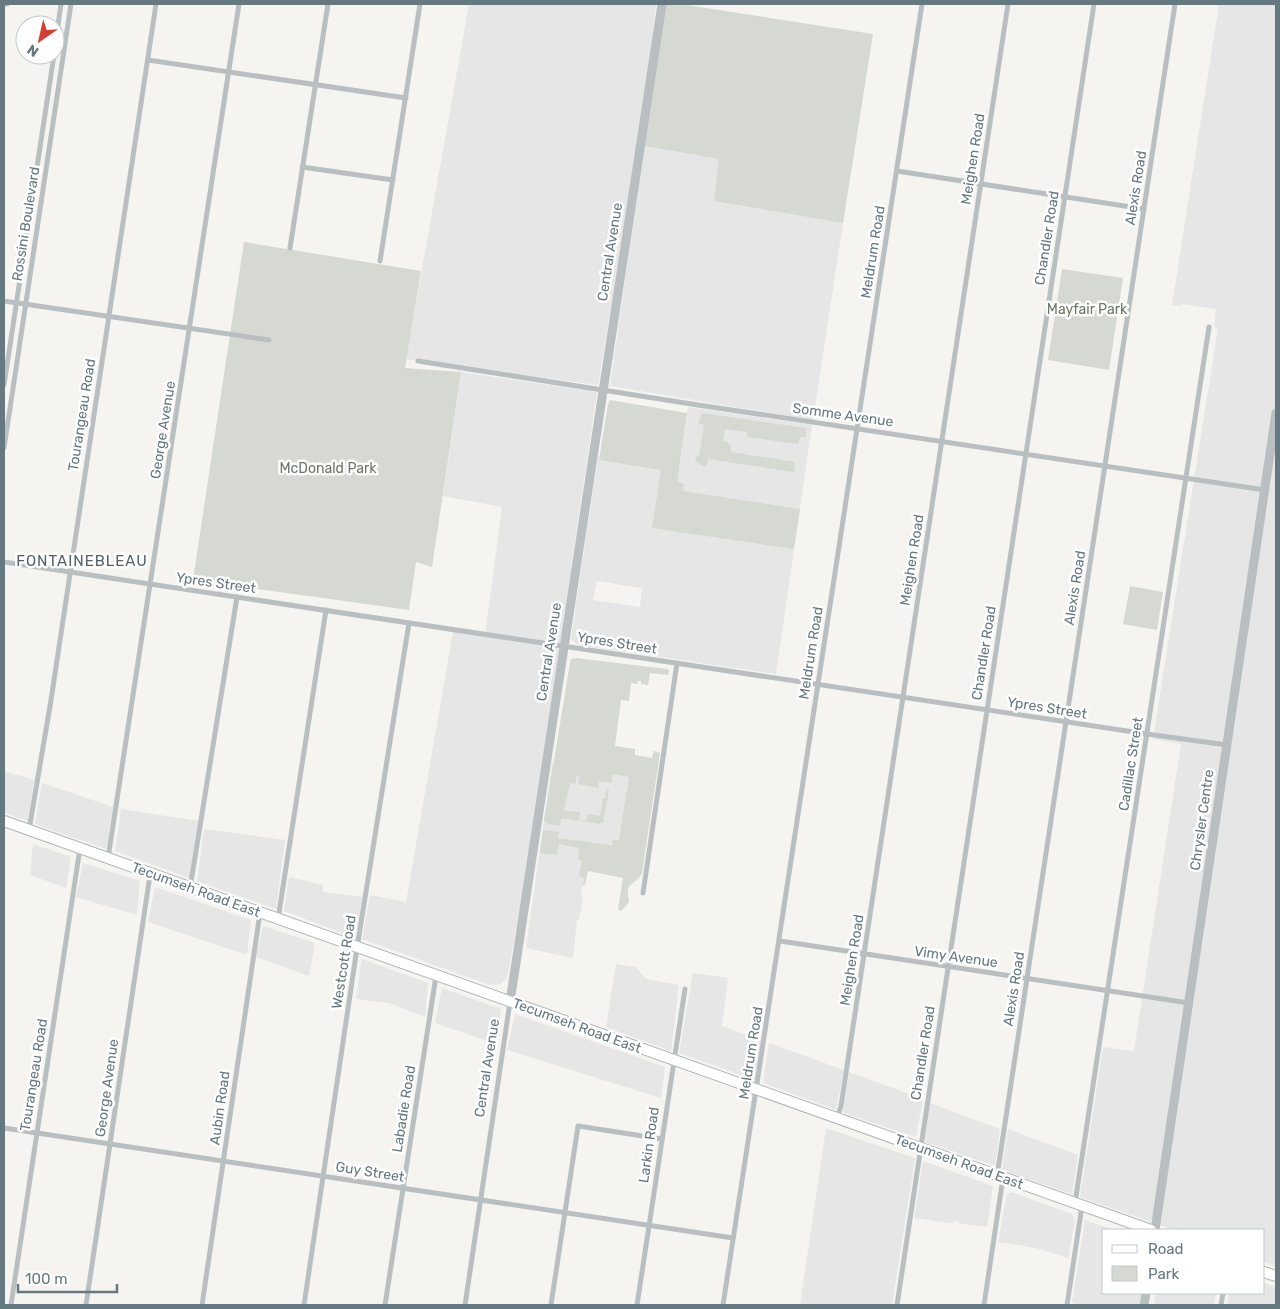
<svg xmlns="http://www.w3.org/2000/svg" width="1280" height="1309" font-family="Rubik,sans-serif">
<style>
.built{fill:#e5e6e5;fill-rule:evenodd}
.green{fill:#d5d9d1}
.lines{fill:none;stroke-linecap:round;stroke-linejoin:round}
.secondary-casing{stroke:#aeb5b8;stroke-width:12}
.minor{stroke:#b9bfc1;stroke-width:5}
.tertiary{stroke:#b9bfc1;stroke-width:9}
.secondary{stroke:#fff;stroke-width:10}
.labels{text-anchor:middle;dominant-baseline:central;stroke-width:5;stroke-linejoin:round;paint-order:stroke}
.street-label{font-size:14px;fill:#667880;stroke:#fff}
.park-label{font-size:14px;fill:#6b7865;stroke:#fff}
.neighbourhood-label{font-size:15px;letter-spacing:1px;fill:#546066;stroke:#fff}
</style>
<rect width="100%" height="100%" fill="#f5f4f1"/>
<g class="built">
<polygon points="469,4 656,4 652,45 621,245 598,385 406,359"/>
<polygon points="1219,4 1276,4 1276,1267 1264,1262 1264,1230 1174,1230 1080,1197 1103,1047 1134,1051 1181,744 1153,739 1218,328 1214,327 1216,309 1182,304 1181,306 1172,305"/>
<polygon points="644,146 720,159 714,201 843,223 813,420 610,386"/>
<polygon points="461,372 597,392 525,882 507,978 501,984 490,985 362,939 370,895 406,902 453,632 485,636 502,507 443,496"/>
<path d="M688,407L812,425L776,674L578,645L571,639L598,456L679,468ZM597,581L642,588L640,607L593,600Z"/>
<polygon points="552,763 633,776 623,846 590,842 581,896 583,896 579,920 577,920 573,958 526,948"/>
<polygon points="4,771 34,780 28,821 4,813"/>
<polygon points="42,783 113,807 106,849 35,824"/>
<polygon points="121,809 198,821 189,878 115,851"/>
<polygon points="204,829 285,840 276,909 197,881"/>
<polygon points="33,844 71,857 66,888 30,875"/>
<polygon points="83,863 140,881 137,915 76,897"/>
<polygon points="289,877 323,885 323,892 363,897 355,938 284,911"/>
<polygon points="155,887 251,920 247,955 148,922"/>
<polygon points="263,926 315,943 309,976 256,957"/>
<polygon points="362,959 428,983 425,1017 389,1003 356,999"/>
<polygon points="616,964 636,967 646,979 679,985 671,1051 606,1027"/>
<polygon points="693,973 728,978 722,1026 761,1040 755,1080 679,1053"/>
<polygon points="442,988 501,1009 496,1044 435,1023"/>
<polygon points="515,1014 665,1067 661,1098 507,1050"/>
<polygon points="769,1043 844,1070 836,1110 763,1083"/>
<polygon points="849,1072 923,1099 916,1137 843,1113"/>
<polygon points="930,1103 1000,1129 995,1166 925,1142"/>
<polygon points="826,1128 915,1158 892,1305 800,1305"/>
<polygon points="1008,1129 1078,1155 1072,1194 1002,1170"/>
<polygon points="923,1161 993,1186 987,1227 958,1223 958,1220 951,1223 914,1218"/>
<polygon points="1011,1192 1072,1214 1075,1221 1068,1258 1036,1248 998,1242 1007,1194"/>
<polygon points="1085,1220 1114,1230 1104,1230 1104,1293 1142,1293 1139,1305 1084,1305 1072,1303"/>
<polygon points="1264,1283 1276,1287 1276,1305 1227,1305 1229,1293 1264,1293"/>
<polygon points="1156,1293 1216,1293 1214,1305 1154,1305"/>
</g>
<g class="green">
<polygon points="666,4 680,4 873,34 843,223 714,201 719,159 644,146"/>
<polygon points="244,242 421,271 405,368 461,372 432,567 416,562 409,610 193,580"/>
<polygon points="1062,269 1123,278 1109,370 1048,360"/>
<polygon points="610,400 687,413 677,482 684,484 683,491 800,509 794,549 652,528 661,470 599,460 608,405"/>
<polygon points="702,413 806,428 806,437 800,437 798,444 747,437 747,432 725,429 723,441 728,442 728,444 731,445 731,452 795,462 794,472 708,459 707,465 705,467 696,462 695,455 699,456 704,425 698,423"/>
<polygon points="1130,586 1163,592 1157,630 1123,624"/>
<path d="M576,658L667,669L669,670L668,675L650,673L648,685L641,684V681H638L637,684L631,683L629,701L621,700L615,746L635,749V755L652,758L654,751L660,753L642,873C634,888 625,879 629,902L621,911L618,909L623,878L588,871L585,885H583L584,878L579,876L582,860L578,859L579,848L559,844L557,855L540,853L543,831L547,830L559,832L558,838L612,845L613,840H619L629,777L613,774L611,783L599,781L598,788L578,784L580,777L576,776V784L570,783L564,811L580,812L579,820L586,821L588,814L600,816L603,798L605,799L606,795L604,793H606L607,789H609L603,823H600V824L561,818L560,826L548,824L544,821L570,663L571,659Z"/>
</g>
<g class="lines">
<defs>
<g id="secondary">
<polyline points="4,821 1151,1230"/>
<polyline points="1264,1272 1276,1276"/>
</g>
</defs>
<use href="#secondary" class="secondary-casing"/>
<g class="minor">
<polyline points="4,5 7,4"/>
<polyline points="55,46 61,4"/>
<polyline points="148,60 406,98"/>
<polyline points="302,167 393,180"/>
<polyline points="897,171 1144,209"/>
<polyline points="290,248 328,4"/>
<polyline points="380,261 420,4"/>
<polyline points="4,301 269,340"/>
<polyline points="418,361 698,405 1265,490"/>
<polyline points="4,385 54,55"/>
<polyline points="4,448 71,4"/>
<polyline points="4,562 1147,734 1227,745"/>
<polyline points="29,830 51,700 156,4"/>
<polyline points="108,858 239,4"/>
<polyline points="190,888 237,597"/>
<polyline points="643,893 677,663"/>
<polyline points="278,919 326,610"/>
<polyline points="780,941 1189,1003"/>
<polyline points="837,1118 841,1106 1008,4"/>
<polyline points="4,1128 733,1238"/>
<polyline points="997,1176 1175,4"/>
<polyline points="1075,1203 1209,327"/>
<polyline points="11,1305 80,848"/>
<polyline points="86,1305 150,875"/>
<polyline points="202,1305 260,913"/>
<polyline points="304,1305 357,948 409,623"/>
<polyline points="385,1305 436,976"/>
<polyline points="465,1305 510,1002"/>
<polyline points="551,1305 578,1126 662,1139"/>
<polyline points="637,1305 685,989"/>
<polyline points="723,1305 922,4"/>
<polyline points="897,1305 1094,4"/>
<polyline points="984,1305 1003,1178"/>
<polyline points="1067,1305 1082,1206"/>
<polyline points="1221,1305 1223,1293"/>
</g>
<g class="tertiary">
<polyline points="510,1002 662,4"/>
<polyline points="1155,1230 1276,413"/>
<polyline points="1144,1305 1146,1293"/>
</g>
<use href="#secondary" class="secondary"/>
</g>
<g class="labels">
<g class="street-label">
<text transform="translate(973 159) rotate(-81)">Meighen Road</text>
<text transform="translate(1136 188) rotate(-81)">Alexis Road</text>
<text transform="translate(26 224) rotate(-81)">Rossini Boulevard</text>
<text transform="translate(1047 238) rotate(-81)">Chandler Road</text>
<text transform="translate(610 252) rotate(-81)">Central Avenue</text>
<text transform="translate(873 252) rotate(-81)">Meldrum Road</text>
<text transform="translate(82 415) rotate(-81)">Tourangeau Road</text>
<text transform="translate(843 415) rotate(8)">Somme Avenue</text>
<text transform="translate(163 430) rotate(-81)">George Avenue</text>
<text transform="translate(912 560) rotate(-81)">Meighen Road</text>
<text transform="translate(216 583) rotate(8)">Ypres Street</text>
<text transform="translate(1075 588) rotate(-81)">Alexis Road</text>
<text transform="translate(617 643) rotate(9)">Ypres Street</text>
<text transform="translate(549 652) rotate(-81)">Central Avenue</text>
<text transform="translate(811 653) rotate(-81)">Meldrum Road</text>
<text transform="translate(984 653) rotate(-81)">Chandler Road</text>
<text transform="translate(1047 708) rotate(9)">Ypres Street</text>
<text transform="translate(1131 764) rotate(-81)">Cadillac Street</text>
<text transform="translate(1202 820) rotate(-82)">Chrysler Centre</text>
<text transform="translate(196 890) rotate(20)">Tecumseh Road East</text>
<text transform="translate(956 957) rotate(8)">Vimy Avenue</text>
<text transform="translate(852 960) rotate(-81)">Meighen Road</text>
<text transform="translate(344 962) rotate(-81)">Westcott Road</text>
<text transform="translate(1014 989) rotate(-81)">Alexis Road</text>
<text transform="translate(577 1026) rotate(20)">Tecumseh Road East</text>
<text transform="translate(751 1053) rotate(-81)">Meldrum Road</text>
<text transform="translate(923 1053) rotate(-81)">Chandler Road</text>
<text transform="translate(487 1068) rotate(-81)">Central Avenue</text>
<text transform="translate(34 1075) rotate(-81)">Tourangeau Road</text>
<text transform="translate(107 1088) rotate(-82)">George Avenue</text>
<text transform="translate(220 1108) rotate(-82)">Aubin Road</text>
<text transform="translate(404 1109) rotate(-81)">Labadie Road</text>
<text transform="translate(649 1145) rotate(-82)">Larkin Road</text>
<text transform="translate(959 1162) rotate(20)">Tecumseh Road East</text>
<text transform="translate(370 1172) rotate(9)">Guy Street</text>
</g>
<g class="park-label">
<text x="1087" y="309">Mayfair Park</text>
<text x="328" y="468">McDonald Park</text>
</g>
<g class="neighbourhood-label">
<text x="82" y="561">FONTAINEBLEAU</text>
</g>
</g>
<rect width="1280" height="1309" fill="none" stroke="#667880" stroke-width="10"/>
<rect x="1102" y="1229" width="162" height="65" fill="#ffffff" stroke="#c2c9cc"/>
<rect x="1112" y="1245" width="25" height="8" fill="#ffffff" stroke="#c2c9cc"/>
<text x="1148" y="1254" font-size="15" fill="#667880">Road</text>
<rect x="1112" y="1266" width="25" height="15" fill="#d5d9d1" stroke="#c2c9cc"/>
<text x="1148" y="1279" font-size="15" fill="#667880">Park</text>
<g transform="translate(40 40) rotate(214)"><circle r="24" fill="#ffffff" stroke="#c2c9cc"/>
<path d="M0-4L9 19L0 12L-9 19Z" fill="#d33f34"/>
<text y="-8" font-size="14" font-weight="bold" text-anchor="middle" fill="#667880">N</text>
</g>
<path d="M18 1284v8h99v-8" fill="none" stroke="#667880" stroke-width="2.5"/>
<text x="25" y="1284" font-size="15" fill="#667880" stroke="#ffffff" stroke-width="4" paint-order="stroke">100 m</text>
</svg>
